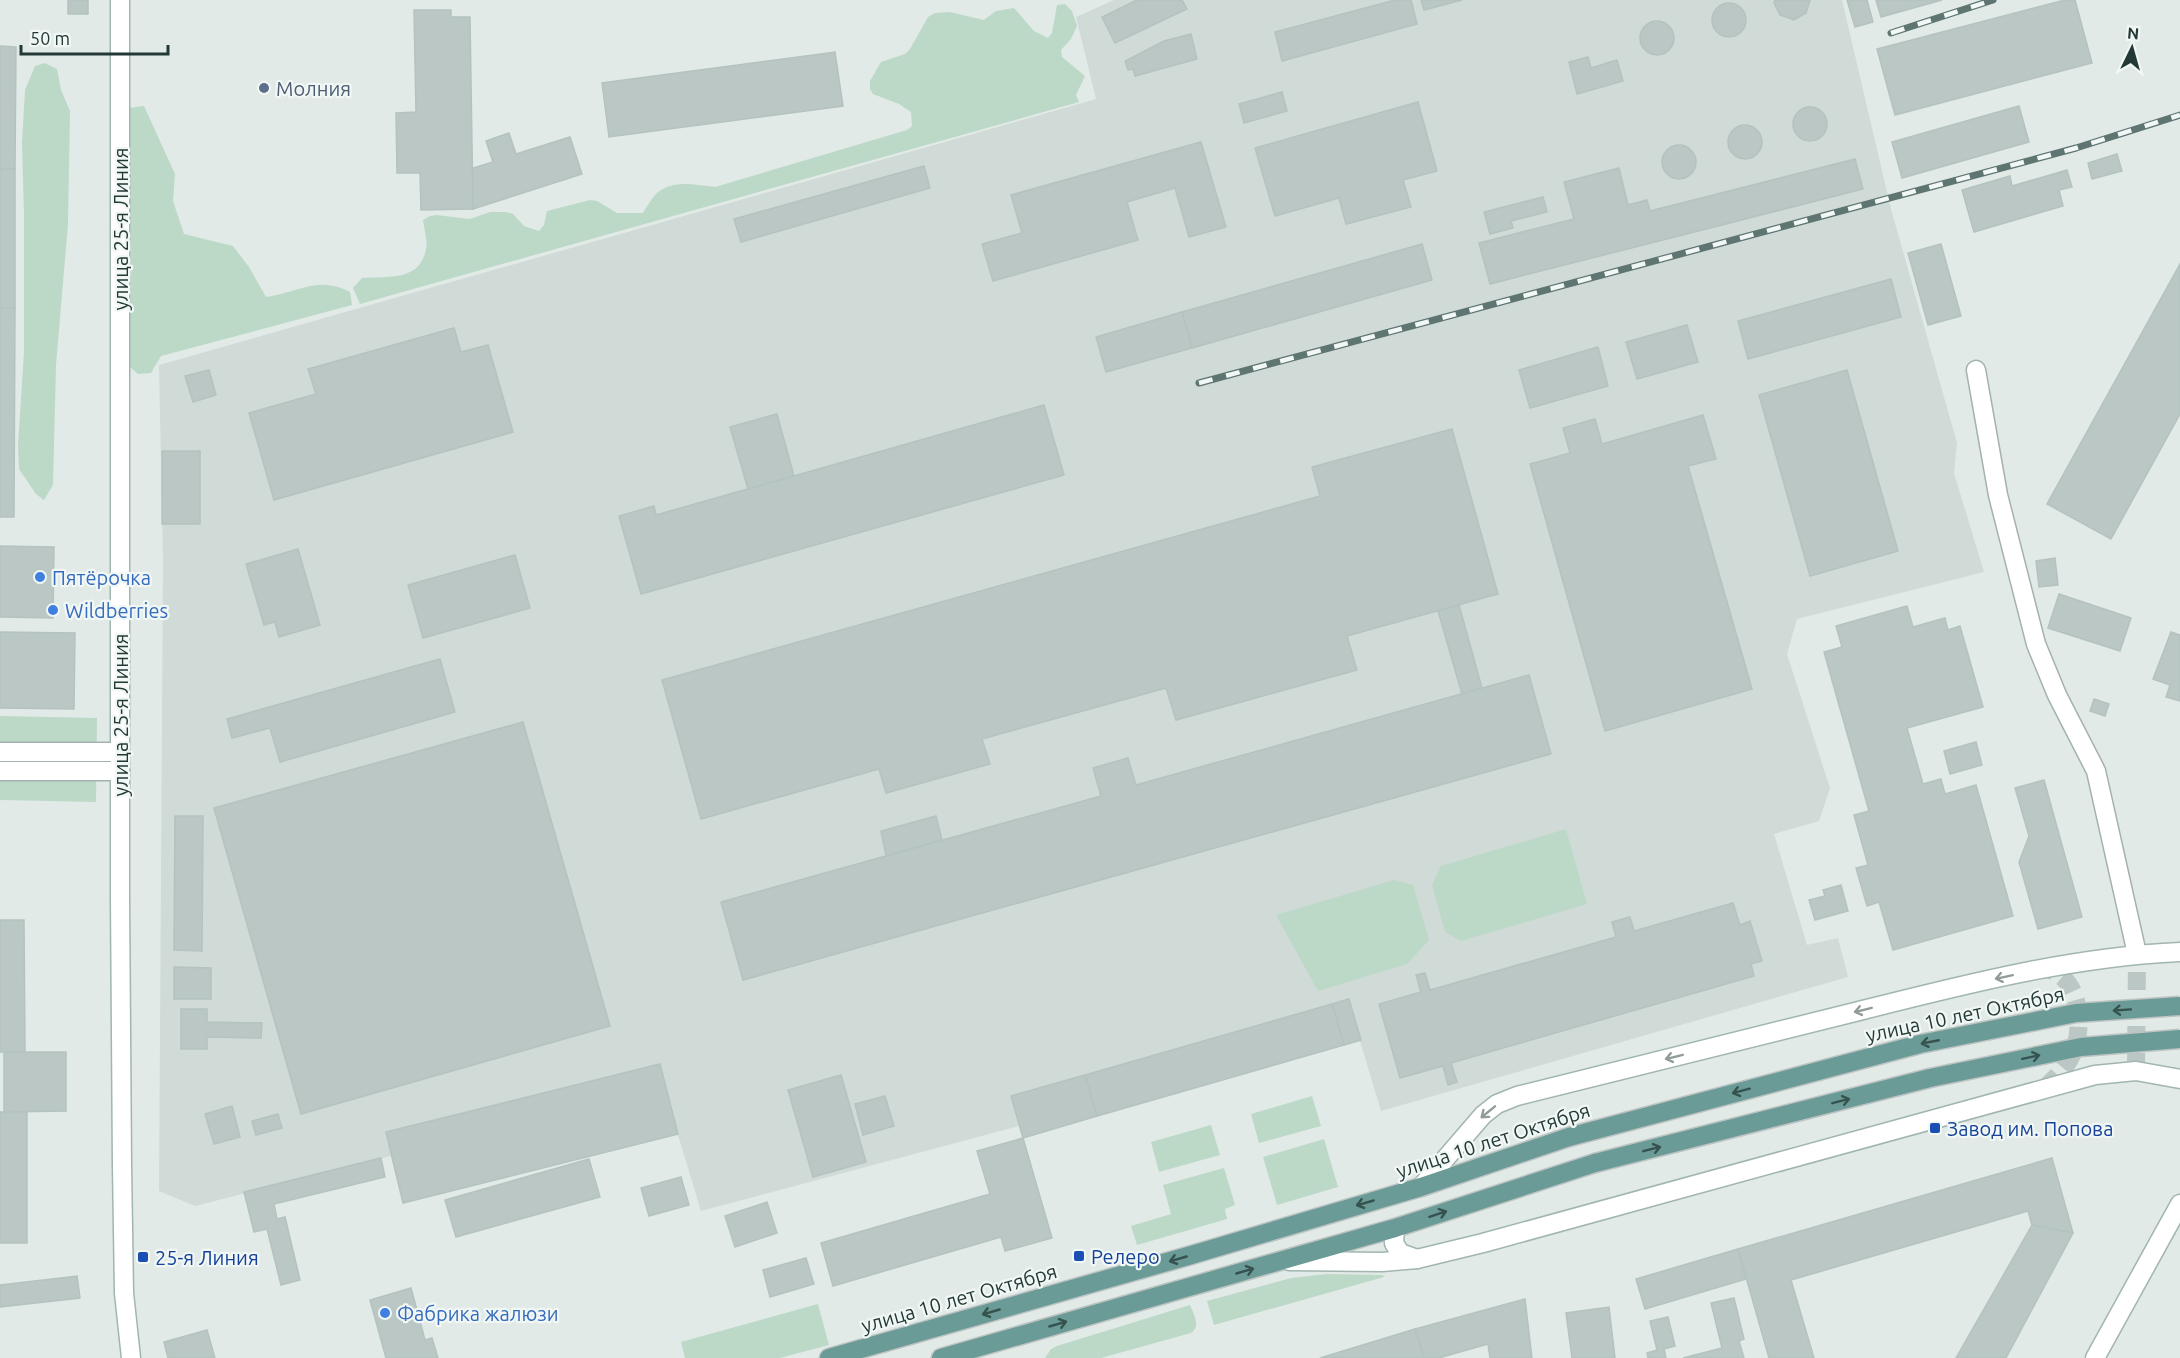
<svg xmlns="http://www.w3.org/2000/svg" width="2180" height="1358" font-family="Ubuntu,sans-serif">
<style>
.built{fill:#d0dad7}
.green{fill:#bcd9c8}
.building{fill:#bac7c4;stroke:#b4c3bf;stroke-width:1.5}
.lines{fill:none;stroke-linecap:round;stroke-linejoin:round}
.street-tunnel{stroke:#bbc7c4;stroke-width:18;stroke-dasharray:18 9;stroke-linecap:butt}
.street-casing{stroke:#a4b1ae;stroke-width:21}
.secondary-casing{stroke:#a1b5b1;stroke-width:21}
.primary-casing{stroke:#bdc4c3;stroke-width:21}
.street{stroke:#fff;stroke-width:18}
.secondary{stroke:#fff;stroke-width:18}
.primary{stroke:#6b9b96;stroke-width:18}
.rail-casing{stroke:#5e7572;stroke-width:7}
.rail{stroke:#f1f7f5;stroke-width:4.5;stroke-dasharray:14;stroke-linecap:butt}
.primary-bridge-casing{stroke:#bdc4c3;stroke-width:21;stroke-linecap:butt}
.primary-bridge{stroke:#6b9b96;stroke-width:18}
.oneway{stroke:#919c9a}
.oneway2{stroke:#35524e}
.service-dot{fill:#5c6f8a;stroke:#f1f7f5;stroke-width:2}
.shop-dot{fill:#3f7fe0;stroke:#f1f7f5;stroke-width:2}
.transit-dot{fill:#1a4fb4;stroke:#f1f7f5;stroke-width:2}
.labels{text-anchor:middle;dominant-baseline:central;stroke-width:4.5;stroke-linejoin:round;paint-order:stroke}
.service-label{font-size:20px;fill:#4e5e75;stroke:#f1f7f5;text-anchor:start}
.street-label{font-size:20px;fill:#233936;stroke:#f1f7f5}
.shop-label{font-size:20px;fill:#366cbe;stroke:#f1f7f5;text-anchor:start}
.transit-label{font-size:20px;fill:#164399;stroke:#f1f7f5;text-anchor:start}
</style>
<rect width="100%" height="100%" fill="#e1eae7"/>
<polygon class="built" points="1114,0 1842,0 1891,209 1957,443 1954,473 1984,572 1797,619 1787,654 1830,788 1819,821 1774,834 1807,945 1838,938 1848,977 1381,1111 1360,1041 1023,1138 1019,1126 701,1211 678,1135 403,1203 391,1156 195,1206 159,1191 163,561 159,365 1096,99 1076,17"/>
<g class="green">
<path d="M1065,4L1072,11L1077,26L1071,39L1061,50L1062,57L1085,76L1076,95L1079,102L360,304L353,288L362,278C388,276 420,282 426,249C428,241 424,229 423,220L430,216L436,215L470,219L490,212H506L513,214L524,226L539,231L544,225L547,211L590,200L597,201L617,213H643C647,206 652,198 657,193C673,179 696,185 715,187L907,130L912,126L911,112L899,104L873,94L870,89V81L881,62L905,54L910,49L928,17L935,13L950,12L984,20L996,11L1014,8L1034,31L1048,38L1052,33L1057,5Z"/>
<polygon points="45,63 57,69 61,90 70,111 68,224 56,365 53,485 44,500 36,494 19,469 18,446 24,352 24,214 22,143 25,90 35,66"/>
<path d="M144,106L175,174L173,201L184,234L233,246L249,267L266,297C299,293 316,275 350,292L352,305L161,356L151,373L138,374L130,367C128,332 132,297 131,261C130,210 129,159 129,108Z"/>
<polygon points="0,716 97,718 96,802 0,800"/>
<polygon points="1566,829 1587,904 1461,941 1445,932 1432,885 1441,866"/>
<polygon points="1394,880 1413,885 1429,940 1407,964 1318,991 1276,915"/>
<polygon points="1312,1096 1321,1126 1259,1143 1251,1114"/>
<polygon points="1211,1125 1220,1155 1159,1172 1151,1142"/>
<polygon points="1324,1139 1338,1187 1277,1205 1263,1157"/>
<polygon points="1224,1168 1235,1205 1225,1209 1227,1219 1137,1245 1131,1226 1171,1214 1163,1185"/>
<polygon points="1327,1274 1383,1275 1384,1277 1214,1325 1207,1301 1291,1278"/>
<polygon points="818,1304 829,1345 780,1358 685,1358 681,1342"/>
<path d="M1190,1305C1194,1315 1201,1326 1191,1333L1101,1358H1045L1051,1349L1057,1346Z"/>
</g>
<g class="building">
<rect x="68" y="0" width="20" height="14"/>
<polygon points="1137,0 1182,0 1187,9 1115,43 1102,17"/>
<polygon points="1395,0 1411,0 1417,24 1282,61 1275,32"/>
<polygon points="1421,0 1462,0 1424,10"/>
<polygon points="1775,0 1810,0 1806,13 1794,20 1780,15 1774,3"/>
<polygon points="1847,0 1867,0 1873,22 1855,27"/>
<polygon points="1876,0 1942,0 1881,17"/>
<polygon points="2065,0 2075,0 2092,63 1895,115 1877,49"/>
<circle cx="1729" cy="20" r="17"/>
<polygon points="414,10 451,10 451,17 470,17 473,209 421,210 420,173 397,173 396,113 416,112"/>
<circle cx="1657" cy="38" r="17"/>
<polygon points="1191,34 1197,59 1135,76 1133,69 1128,70 1125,61 1164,41"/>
<polygon points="0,46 16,47 15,169 0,169"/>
<polygon points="835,52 843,106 609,137 602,83"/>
<polygon points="1588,57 1591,68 1617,60 1623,81 1577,94 1569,62"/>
<polygon points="1282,92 1287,111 1244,123 1239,104"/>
<polygon points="1418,102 1437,171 1403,180 1411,207 1346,224 1339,198 1275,216 1255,148"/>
<polygon points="2019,106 2029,142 1902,178 1892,142"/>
<circle cx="1810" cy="124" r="17"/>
<circle cx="1745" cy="142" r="17"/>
<polygon points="509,133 516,154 570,137 582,174 473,209 473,168 493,162 486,141"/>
<polygon points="1201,142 1226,227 1189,237 1175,188 1127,202 1138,240 993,281 982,244 1022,233 1011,195"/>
<circle cx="1679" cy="162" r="17"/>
<polygon points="2117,154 2122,171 2092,179 2088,163"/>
<polygon points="1855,159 1863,189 1490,284 1479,243 1574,219 1564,182 1619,168 1628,205 1647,200 1650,211"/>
<polygon points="924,166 930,188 741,242 734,219"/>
<rect x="0" y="169" width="15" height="139"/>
<polygon points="2067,170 2072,187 2059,190 2063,206 1974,232 1962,190 2010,176 2012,186"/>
<polygon points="1543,197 1547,212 1511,221 1513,228 1490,234 1484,212"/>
<polygon points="1422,244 1432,280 1192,348 1182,312"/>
<polygon points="1941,244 1961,316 1928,325 1908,253"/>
<polygon points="2180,264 2180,414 2111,539 2047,504"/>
<polygon points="1891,279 1901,317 1748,359 1738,321"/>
<polygon points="0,308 15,308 14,517 0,517"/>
<polygon points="1182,312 1192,348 1106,372 1096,337"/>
<polygon points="1687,325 1698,362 1637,379 1626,342"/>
<polygon points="454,328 461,352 488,345 513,432 274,500 249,413 316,394 308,369"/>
<polygon points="1598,347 1608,386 1530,408 1519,370"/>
<polygon points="209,370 216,395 193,402 185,376"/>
<polygon points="1847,370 1898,551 1810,576 1759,395"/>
<polygon points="1044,405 1064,475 641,594 619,516 654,506 656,515"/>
<polygon points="777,414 794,476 748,489 730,427"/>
<polygon points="1703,415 1716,459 1688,466 1752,689 1605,731 1530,464 1570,453 1563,428 1595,419 1602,444"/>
<polygon points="1452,429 1498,594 1347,636 1357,670 1176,720 1166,688 982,739 990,764 886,793 879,769 701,819 662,680 1320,496 1312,467"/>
<rect x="162" y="451" width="38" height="73"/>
<polygon points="0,546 54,547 53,618 0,617"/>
<polygon points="298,549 320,625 279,637 275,622 264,625 246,564"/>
<polygon points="515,555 530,608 423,638 408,585"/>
<polygon points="2055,558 2058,585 2039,587 2036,561"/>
<polygon points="2059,594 2131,618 2120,651 2048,628"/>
<polygon points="1459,605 1482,688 1462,694 1438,611"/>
<polygon points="1907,606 1913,627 1945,618 1948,630 1960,626 1983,707 1907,728 1923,784 1941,779 1945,794 1976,785 2013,916 1893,950 1879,902 1867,906 1856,868 1868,865 1854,815 1869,811 1824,652 1842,647 1836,626"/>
<polygon points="0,632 75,633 74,709 0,708"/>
<polygon points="2171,632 2180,635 2180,701 2166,697 2170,685 2153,679"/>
<polygon points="440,659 455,712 280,762 270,728 232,738 227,719"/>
<polygon points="1529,675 1551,754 743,980 721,902 1101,796 1093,768 1128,758 1136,785"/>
<polygon points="2094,699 2109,704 2105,716 2090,711"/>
<polygon points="523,722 610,1026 301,1114 214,808"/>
<polygon points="1976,742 1982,765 1950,774 1944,751"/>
<polygon points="2044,780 2082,917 2038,929 2019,862 2029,836 2015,788"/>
<polygon points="175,816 203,816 202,951 174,950"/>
<polygon points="936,816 942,840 886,856 881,831"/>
<polygon points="1841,885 1848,911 1815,920 1809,900 1825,896 1823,890"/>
<polygon points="1733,903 1740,925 1750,921 1762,961 1751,964 1754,976 1451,1063 1457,1082 1448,1085 1443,1066 1400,1078 1379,1004 1421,992 1416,975 1425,973 1430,990 1616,937 1612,922 1630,917 1634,931"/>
<polygon points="0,920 24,920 25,1052 0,1052"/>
<polygon points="174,967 211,968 211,999 174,999"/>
<polygon points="1349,999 1361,1040 1344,1045 1332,1004"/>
<polygon points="1332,1004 1344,1045 1097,1116 1085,1075"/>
<polygon points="181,1009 207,1009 207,1022 262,1023 261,1038 207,1037 207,1049 181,1049"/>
<polygon points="4,1052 66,1052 66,1111 4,1112"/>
<polygon points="660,1064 678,1134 403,1203 386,1132"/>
<polygon points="841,1075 866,1162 813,1177 788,1090"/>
<polygon points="1085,1075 1097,1116 1023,1138 1011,1096"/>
<polygon points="885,1096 894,1126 863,1135 855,1104"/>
<polygon points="232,1106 240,1137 214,1144 205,1114"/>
<rect x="0" y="1112" width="27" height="131"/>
<polygon points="278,1114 282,1128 256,1135 252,1121"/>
<polygon points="1023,1138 1052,1238 1005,1251 1001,1237 833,1286 821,1243 990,1194 977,1151"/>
<polygon points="381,1158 385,1177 274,1204 277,1219 285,1217 300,1280 281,1285 267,1229 254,1232 244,1192"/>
<polygon points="2052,1158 2073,1233 2032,1225 2028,1211 1791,1280 1814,1358 1769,1358 1738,1249"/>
<polygon points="589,1159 600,1197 456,1237 445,1200"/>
<polygon points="681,1177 689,1205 649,1216 641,1188"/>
<polygon points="767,1202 777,1233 735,1247 725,1216"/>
<polygon points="2032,1225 2073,1233 2006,1358 1956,1358"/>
<polygon points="1738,1249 1746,1279 1645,1309 1636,1279"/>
<polygon points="806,1258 814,1284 770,1297 763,1270"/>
<polygon points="77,1276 80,1298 0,1307 0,1285"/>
<polygon points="411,1288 425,1340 432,1338 438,1358 386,1358 370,1300"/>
<polygon points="1734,1298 1744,1339 1739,1341 1744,1358 1683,1358 1722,1348 1711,1303"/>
<polygon points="1525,1299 1532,1358 1490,1358 1488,1344 1439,1358 1424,1358 1415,1329"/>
<polygon points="1609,1307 1615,1358 1572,1358 1566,1313"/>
<polygon points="1668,1317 1675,1346 1664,1349 1666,1358 1648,1358 1647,1353 1657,1350 1650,1321"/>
<polygon points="1415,1329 1424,1358 1320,1358"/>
<polygon points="207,1330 215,1358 168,1358 164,1342"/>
</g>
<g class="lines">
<g class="street-tunnel">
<polyline points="2136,1071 2137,954"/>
<path d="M2045,1088C2055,1078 2066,1068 2072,1055C2082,1035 2081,999 2067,982C2062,976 2055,972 2048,968"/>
</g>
<defs>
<g id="street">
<polyline points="1976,370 1998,495 2036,644 2057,695 2096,771 2137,954"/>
<polyline points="0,752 120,752"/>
<polyline points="0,771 120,771"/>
</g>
<g id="secondary">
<polyline points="120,0 120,898 122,1166 124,1293 131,1358"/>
<path d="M1421,1187L1483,1115L1497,1104L1517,1096C1630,1068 1743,1040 1855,1012C1962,985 2070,957 2180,952"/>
<polyline points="1395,1228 1394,1243 1400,1253 1417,1259"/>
<polyline points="1289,1261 1382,1262 1417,1259 1483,1243 2095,1075 2136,1071 2180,1079"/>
<polyline points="2095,1358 2180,1204"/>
</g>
<g id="primary">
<polyline points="829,1358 1188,1256 1421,1187 1569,1137"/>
<polyline points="941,1358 1395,1228 1595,1163"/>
</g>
</defs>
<use href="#street" class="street-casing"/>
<use href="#secondary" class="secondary-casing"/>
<use href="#primary" class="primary-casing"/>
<use href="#street" class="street"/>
<use href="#secondary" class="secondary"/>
<use href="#primary" class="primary"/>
<defs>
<g id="rail">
<polyline points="1891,33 1993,0"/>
<polyline points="1199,383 2076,148 2180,115"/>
</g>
</defs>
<use href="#rail" class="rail-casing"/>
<use href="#rail" class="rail"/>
<defs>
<g id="primary-bridge">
<polyline points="1569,1137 1920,1044 2076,1013 2180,1006"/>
<polyline points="1595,1163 1930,1078 2081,1047 2180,1039"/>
</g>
</defs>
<use href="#primary-bridge" class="primary-bridge-casing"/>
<use href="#primary-bridge" class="primary-bridge"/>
</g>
<defs><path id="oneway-shaft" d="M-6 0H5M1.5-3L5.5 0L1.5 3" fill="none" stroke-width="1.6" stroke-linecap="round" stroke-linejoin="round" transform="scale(1.5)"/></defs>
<g class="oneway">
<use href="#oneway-shaft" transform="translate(2004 977) rotate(168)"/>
<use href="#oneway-shaft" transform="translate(1863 1010) rotate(166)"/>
<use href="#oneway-shaft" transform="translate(1674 1057) rotate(166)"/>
<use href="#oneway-shaft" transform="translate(1488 1112) rotate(141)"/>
</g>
<g class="oneway2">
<use href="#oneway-shaft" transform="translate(2122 1010) rotate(176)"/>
<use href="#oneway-shaft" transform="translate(1930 1042) rotate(169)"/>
<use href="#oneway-shaft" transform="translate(2031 1057) rotate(-12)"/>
<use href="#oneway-shaft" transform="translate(1741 1091) rotate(165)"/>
<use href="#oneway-shaft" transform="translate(1841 1101) rotate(-14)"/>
<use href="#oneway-shaft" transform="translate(1652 1149) rotate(-14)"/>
<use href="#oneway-shaft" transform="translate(1365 1203) rotate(164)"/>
<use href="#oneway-shaft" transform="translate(1438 1214) rotate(-18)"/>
<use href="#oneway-shaft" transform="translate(1178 1259) rotate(164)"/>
<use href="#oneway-shaft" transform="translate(1245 1271) rotate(-16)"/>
<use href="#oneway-shaft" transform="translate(991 1312) rotate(164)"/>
<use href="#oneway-shaft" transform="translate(1058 1324) rotate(-16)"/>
</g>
<circle class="service-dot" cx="264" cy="88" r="6"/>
<g class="shop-dot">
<circle cx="40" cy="577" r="6"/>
<circle cx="53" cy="610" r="6"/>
<circle cx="385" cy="1313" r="6"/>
</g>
<g class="transit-dot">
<rect x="1929" y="1122" width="12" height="12" rx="3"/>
<rect x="1073" y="1250" width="12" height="12" rx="3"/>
<rect x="137" y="1251" width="12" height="12" rx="3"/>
</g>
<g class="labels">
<g class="service-label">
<text x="276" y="88">Молния</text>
</g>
<g class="street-label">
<text transform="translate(120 229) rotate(-90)">улица 25-я Линия</text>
<text transform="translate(120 715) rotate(-90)">улица 25-я Линия</text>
<text transform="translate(1965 1014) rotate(-12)">улица 10 лет Октября</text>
<text transform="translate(1493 1140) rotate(-18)">улица 10 лет Октября</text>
<text transform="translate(959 1298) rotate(-16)">улица 10 лет Октября</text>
</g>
<g class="shop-label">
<text x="52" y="577">Пятёрочка</text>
<text x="65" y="610">Wildberries</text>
<text x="397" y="1313">Фабрика жалюзи</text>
</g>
<g class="transit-label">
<text x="1947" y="1128">Завод им. Попова</text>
<text x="1091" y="1256">Релеро</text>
<text x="155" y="1257">25-я Линия</text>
</g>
</g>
<g transform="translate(2132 48) rotate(5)" stroke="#f1f7f5" stroke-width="4.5" paint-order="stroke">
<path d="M0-4.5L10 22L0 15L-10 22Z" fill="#233936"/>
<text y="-9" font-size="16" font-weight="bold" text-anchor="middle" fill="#233936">N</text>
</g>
<path d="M21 45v9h147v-9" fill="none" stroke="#233936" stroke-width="3"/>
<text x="30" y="45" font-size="18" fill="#233936" stroke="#f1f7f5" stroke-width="4.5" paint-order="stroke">50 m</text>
</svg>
